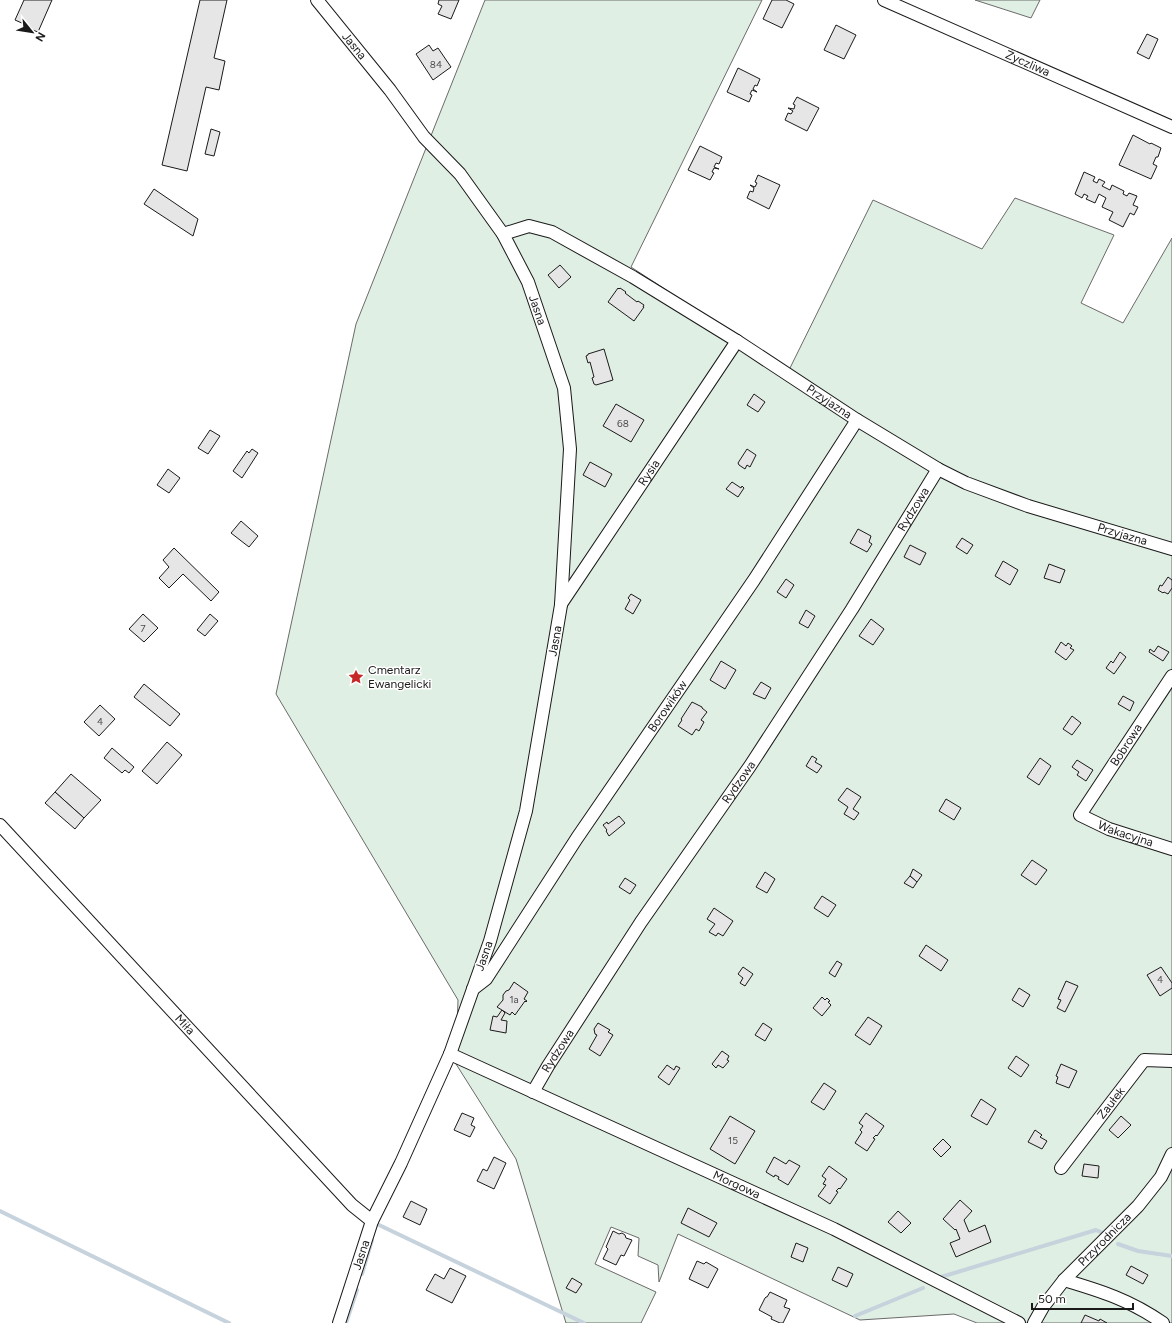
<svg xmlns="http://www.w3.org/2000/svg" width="1172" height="1323" font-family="Figtree,sans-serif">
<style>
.green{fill:#e0efe3;stroke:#6a6a6a}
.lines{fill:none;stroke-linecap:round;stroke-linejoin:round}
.stream{stroke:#c6d2dc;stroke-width:4}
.building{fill:#e6e6e6;stroke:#1a1a1a}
.street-casing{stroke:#1a1a1a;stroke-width:14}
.street{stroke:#fff;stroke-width:12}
.labels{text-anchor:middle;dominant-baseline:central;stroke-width:3;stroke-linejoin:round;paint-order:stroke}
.number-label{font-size:10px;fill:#4d4d4d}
.street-label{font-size:12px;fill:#1a1a1a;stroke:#fff}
.poi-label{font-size:12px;fill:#1a1a1a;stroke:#fff;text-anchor:start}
</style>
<rect width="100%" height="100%" fill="#fff"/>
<g class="green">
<polygon points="485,0 762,0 631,267 789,370 873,200 982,249 1015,198 1114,235 1081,303 1123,323 1172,238 1172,1323 977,1323 954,1314 860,1320 678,1234 659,1282 658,1265 638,1256 639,1238 611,1227 595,1264 656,1292 641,1323 566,1323 516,1159 456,1064 458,1000 276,694 356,324"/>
<polygon points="975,0 1040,0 1031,18"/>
</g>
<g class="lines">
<g class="stream">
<polyline points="0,1211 229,1323"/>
<polyline points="377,1224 584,1323"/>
<polyline points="1118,1244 1138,1251 1172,1256"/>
<polyline points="362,1274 372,1240"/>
<polyline points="941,1277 1096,1230 1103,1233"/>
<polyline points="855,1316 923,1288"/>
<polyline points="346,1323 357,1290"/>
</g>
</g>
<g class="building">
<polygon points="24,0 52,0 38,32 30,29 31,27 15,20"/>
<polygon points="200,0 227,0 214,58 225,61 219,90 206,87 187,171 162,165"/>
<polygon points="439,0 459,0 451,19 438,14 442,6 438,4"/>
<polygon points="772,0 786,0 794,4 782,28 763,19"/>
<polygon points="836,25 856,35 844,59 824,50"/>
<polygon points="1147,34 1158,39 1149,59 1137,53"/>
<polygon points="429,45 433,51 438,48 451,67 433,80 416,54"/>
<polygon points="738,68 760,79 757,86 755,85 753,89 757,92 752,90 750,94 752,95 749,102 727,92"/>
<polygon points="797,97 819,108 807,131 785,120 788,113 791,114 793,111 788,108 794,109 795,105 793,104"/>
<polygon points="211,129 220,132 214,156 205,154"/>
<polygon points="1133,135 1150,144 1151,143 1161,148 1158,157 1156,157 1153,164 1157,166 1151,179 1119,165"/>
<polygon points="700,146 722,157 719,164 716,163 714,167 719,169 714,168 712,172 714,173 710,180 688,170"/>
<polygon points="1084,172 1095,177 1093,181 1097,183 1099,179 1105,182 1102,186 1110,190 1112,185 1124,191 1123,194 1127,196 1129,193 1137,196 1133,205 1138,207 1134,215 1130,213 1123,227 1109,220 1113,212 1102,207 1106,198 1099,194 1095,203 1086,199 1088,196 1084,194 1082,198 1075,194"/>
<polygon points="758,175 780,185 769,209 747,198 750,191 753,192 754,188 750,185 755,187 757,183 755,182"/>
<polygon points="154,189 198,219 193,236 144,204"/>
<polygon points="560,265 571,277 559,288 548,275"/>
<polygon points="618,288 619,289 620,288 626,292 625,293 637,302 638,301 644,305 643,307 644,307 634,321 608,302"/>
<polygon points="604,349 613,380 596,385 594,384 592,378 594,377 590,362 588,363 586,356 588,355 588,354"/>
<polygon points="754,394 765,402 758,412 747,405"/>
<polygon points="616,404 644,420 631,442 603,426"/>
<polygon points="210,430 220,436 208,454 198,448"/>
<polygon points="252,449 258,453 242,478 233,471 247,451 249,453"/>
<polygon points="747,449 756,455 750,467 747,465 745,469 739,465 738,463"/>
<polygon points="590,462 612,474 605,487 583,475"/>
<polygon points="168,469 180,478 169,493 157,485"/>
<polygon points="732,482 741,488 742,486 744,488 738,497 726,489"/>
<polygon points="241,521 258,536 249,547 231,533"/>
<polygon points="858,529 871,536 869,542 872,544 867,552 850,543"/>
<polygon points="962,538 973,545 967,554 956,547"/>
<polygon points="910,545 926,553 920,565 904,557"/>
<polygon points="174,548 219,592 211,601 183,574 169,588 159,578 169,567 163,560"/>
<polygon points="1003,561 1018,570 1010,585 995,576"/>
<polygon points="1049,564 1065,570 1060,583 1044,578"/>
<polygon points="1168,577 1172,580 1172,588 1168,594 1164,592 1163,593 1158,590 1160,585 1162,586"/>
<polygon points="786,579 794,585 786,598 777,592"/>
<polygon points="631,594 641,600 633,614 625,609 630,600 628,598"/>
<polygon points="806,610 815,616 808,628 799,623"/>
<polygon points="143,614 158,628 144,642 129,629"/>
<polygon points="210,614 218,621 205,636 197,630"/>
<polygon points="871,619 884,629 873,645 859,636"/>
<polygon points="1061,642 1066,646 1068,643 1072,646 1070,648 1074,650 1066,660 1055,652"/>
<polygon points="1158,646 1169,652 1163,661 1149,652 1150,649 1154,652"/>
<polygon points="1120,652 1126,657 1114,674 1106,668 1111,661 1113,663"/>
<polygon points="721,661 736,670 725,689 710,680"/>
<polygon points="761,682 771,688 765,699 753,694"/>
<polygon points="144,684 180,714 170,726 134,697"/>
<polygon points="1123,696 1134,702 1130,711 1118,704"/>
<polygon points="692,702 702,707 702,708 707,712 701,720 704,722 699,731 696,729 692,735 678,726 682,720 681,719"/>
<polygon points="100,705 115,719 99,736 84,722"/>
<polygon points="1072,716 1081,723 1072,735 1063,729"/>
<polygon points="167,742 182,755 157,784 142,771"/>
<polygon points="112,748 134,767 129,773 125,770 122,773 104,758"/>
<polygon points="812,756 817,759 815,762 822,766 817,773 806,766"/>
<polygon points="1040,758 1051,766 1039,785 1027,777"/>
<polygon points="1077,760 1093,770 1086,781 1077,775 1079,772 1072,767"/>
<polygon points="71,774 101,800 84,818 55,792"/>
<polygon points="847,788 861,797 853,809 859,813 854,820 844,814 848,807 838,800"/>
<polygon points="55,792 84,818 75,829 45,803"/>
<polygon points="946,799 961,808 954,820 939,811"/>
<polygon points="619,816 625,823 609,836 606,831 607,830 603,825 607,822 608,824"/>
<polygon points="1032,860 1047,870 1036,885 1021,875"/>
<polygon points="913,869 922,875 917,882 910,876"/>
<polygon points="765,872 775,879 767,893 756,887"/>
<polygon points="910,876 917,882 913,888 904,883"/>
<polygon points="625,878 636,885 630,894 619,887"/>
<polygon points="822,896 836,905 828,917 814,908"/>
<polygon points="714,908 733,921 723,936 718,933 716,936 709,932 715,924 707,919"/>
<polygon points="926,945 948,960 941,971 919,956"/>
<polygon points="837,961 842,964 835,977 829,973"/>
<polygon points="743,967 753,974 745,986 740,983 743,978 738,974"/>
<polygon points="1161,967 1172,983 1172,988 1160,996 1147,975"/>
<polygon points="1066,981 1078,986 1065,1012 1057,1008 1061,1000 1058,999"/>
<polygon points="514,982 528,992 524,999 527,1001 526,1002 525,1001 515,1015 512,1012 510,1015 497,1007 503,1000 503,995 506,991 509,990"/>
<polygon points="1019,988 1030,995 1023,1007 1012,1000"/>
<polygon points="822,997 825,1000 827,998 830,1001 828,1002 831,1005 822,1016 813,1008"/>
<polygon points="502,1010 505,1013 501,1020 507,1021 506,1033 490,1030 493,1016 497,1017"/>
<polygon points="868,1017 882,1026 870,1045 855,1035"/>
<polygon points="598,1023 610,1030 608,1032 613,1035 600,1056 589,1049 597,1035 595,1034 594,1029"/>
<polygon points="763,1023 772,1029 765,1041 755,1035"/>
<polygon points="722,1051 729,1056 727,1060 729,1061 723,1068 718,1065 716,1068 712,1064"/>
<polygon points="1016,1056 1029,1065 1021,1077 1008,1068"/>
<polygon points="1061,1064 1077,1071 1069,1088 1056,1083 1058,1077 1056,1076"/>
<polygon points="667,1065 674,1070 676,1066 680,1068 669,1085 658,1077"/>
<polygon points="824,1083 836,1091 824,1110 811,1102"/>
<polygon points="981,1099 996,1109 987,1125 971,1116"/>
<polygon points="462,1113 474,1118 471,1125 475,1127 470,1137 454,1130"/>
<polygon points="866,1113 884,1126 877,1136 876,1135 873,1138 875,1139 867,1151 855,1143 862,1132 860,1130 863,1126 859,1123"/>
<polygon points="730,1116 755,1131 735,1164 710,1149"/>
<polygon points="1121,1116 1131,1125 1118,1138 1109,1130"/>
<polygon points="1035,1130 1042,1135 1040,1137 1047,1141 1042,1149 1028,1142"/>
<polygon points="943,1139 951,1147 941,1157 933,1149"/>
<polygon points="494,1157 506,1163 494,1189 477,1181 483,1169 487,1171"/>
<polygon points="774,1157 786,1164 789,1160 800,1166 788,1185 778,1179 779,1177 775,1175 774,1177 766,1172"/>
<polygon points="1084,1164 1099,1166 1098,1178 1082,1176"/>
<polygon points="829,1166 847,1179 840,1189 839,1188 836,1191 838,1192 830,1204 818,1196 826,1185 823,1184 826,1179 822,1176"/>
<polygon points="960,1200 972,1211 964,1220 969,1232 985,1225 991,1242 956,1257 950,1243 960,1239 956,1229 955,1230 943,1219"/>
<polygon points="411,1201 427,1209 420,1225 403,1217"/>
<polygon points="688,1208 717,1223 709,1237 681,1223"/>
<polygon points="898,1211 911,1223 901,1233 888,1222"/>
<polygon points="613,1231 619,1234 622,1233 625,1235 626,1238 632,1240 624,1256 621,1255 616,1265 603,1259 608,1249 606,1247"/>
<polygon points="796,1243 808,1248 803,1262 791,1257"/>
<polygon points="697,1261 704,1264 706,1262 718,1269 708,1288 689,1279"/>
<polygon points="1131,1266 1148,1275 1143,1284 1126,1275"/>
<polygon points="838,1267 853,1274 847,1287 832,1280"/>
<polygon points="450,1268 466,1276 452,1303 426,1290 435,1274 444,1279"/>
<polygon points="572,1278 582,1284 576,1293 566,1288"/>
<polygon points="770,1292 787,1300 784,1307 790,1309 783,1323 780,1323 771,1319 772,1317 759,1310 765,1298 766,1297 767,1297"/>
<polygon points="1085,1315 1099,1321 1100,1319 1107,1323 1081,1323"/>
</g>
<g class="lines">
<defs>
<g id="street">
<path id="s1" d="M317,0L390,90L424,137L460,174L503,234L528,282L564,388L570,449L561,605L526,811L490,941L450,1054L401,1163L372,1221L339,1323"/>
<path id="s2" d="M884,0L1172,127"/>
<path id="s3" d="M503,234L529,226L552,232L633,277L737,341L857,420L938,469L966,483L1028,506L1172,549"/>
<path id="s4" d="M561,604L737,341"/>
<path id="s5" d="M1172,676L1080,815L1109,829L1172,849"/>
<path id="s6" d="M0,825L352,1205L372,1221"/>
<path id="s7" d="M473,989L486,979L577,838L754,580L857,420"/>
<path id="s8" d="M450,1054L834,1229L1019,1323"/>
<path id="s9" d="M533,1092L548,1066L641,922L750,766L852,609L938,469"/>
<path id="s10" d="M1061,1168L1144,1060L1172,1061"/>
<path d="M1064,1280C1101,1291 1130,1300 1163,1323"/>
<path id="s11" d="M1034,1323L1043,1307L1064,1280L1138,1206L1161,1177L1172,1154"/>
</g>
</defs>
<use href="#street" class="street-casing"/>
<use href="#street" class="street"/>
</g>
<defs>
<symbol id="sight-bare" viewBox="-9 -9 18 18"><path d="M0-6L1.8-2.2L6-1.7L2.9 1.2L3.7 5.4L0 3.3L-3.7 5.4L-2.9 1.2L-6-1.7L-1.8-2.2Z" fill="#c62828" stroke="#fff" stroke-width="2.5" paint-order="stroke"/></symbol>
</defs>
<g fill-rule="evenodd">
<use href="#sight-bare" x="345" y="666" width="22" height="22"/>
</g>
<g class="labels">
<g class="number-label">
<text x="436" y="64">84</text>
<text x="623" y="423">68</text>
<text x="143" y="628">7</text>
<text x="100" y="721">4</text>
<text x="1160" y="979">4</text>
<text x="514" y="999">1a</text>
<text x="733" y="1140">15</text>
</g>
<g class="street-label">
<text stroke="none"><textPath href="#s1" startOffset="59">Jasna</textPath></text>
<text stroke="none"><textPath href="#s2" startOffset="157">Życzliwa</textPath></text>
<text stroke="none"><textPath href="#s1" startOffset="383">Jasna</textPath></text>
<text stroke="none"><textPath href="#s3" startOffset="376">Przyjazna</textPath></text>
<text stroke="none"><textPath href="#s4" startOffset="158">Rysia</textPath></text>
<text stroke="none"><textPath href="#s9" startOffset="696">Rydzowa</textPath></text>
<text stroke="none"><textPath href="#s3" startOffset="700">Przyjazna</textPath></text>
<text transform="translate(555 641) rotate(-80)">Jasna</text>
<text stroke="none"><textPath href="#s7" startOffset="344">Borowików</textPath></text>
<text transform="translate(1126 745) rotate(-57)">Bobrowa</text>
<text stroke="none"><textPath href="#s9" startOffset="372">Rydzowa</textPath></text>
<text stroke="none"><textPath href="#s5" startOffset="216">Wakacyjna</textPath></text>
<text transform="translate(484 956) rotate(-71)">Jasna</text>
<text stroke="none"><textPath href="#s6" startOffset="272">Miła</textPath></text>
<text stroke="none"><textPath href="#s9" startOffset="48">Rydzowa</textPath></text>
<text stroke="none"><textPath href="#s10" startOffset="82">Zaułek</textPath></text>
<text stroke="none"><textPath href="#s8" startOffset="315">Morgowa</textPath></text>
<text stroke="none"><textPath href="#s11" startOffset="110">Przyrodnicza</textPath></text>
<text transform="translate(361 1255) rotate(-72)">Jasna</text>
</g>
<g class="poi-label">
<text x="368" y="670">Cmentarz<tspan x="368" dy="14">Ewangelicki</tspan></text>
</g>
</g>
<g transform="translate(32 32) rotate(120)" stroke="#ffffff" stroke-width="3" paint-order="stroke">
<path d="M0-3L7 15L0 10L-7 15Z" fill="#1a1a1a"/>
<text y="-6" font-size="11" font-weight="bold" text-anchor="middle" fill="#1a1a1a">N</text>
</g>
<path d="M1032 1303v6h101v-6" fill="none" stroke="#1a1a1a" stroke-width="2"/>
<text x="1038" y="1303" font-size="12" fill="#1a1a1a" stroke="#ffffff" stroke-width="3" paint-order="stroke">50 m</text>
</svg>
